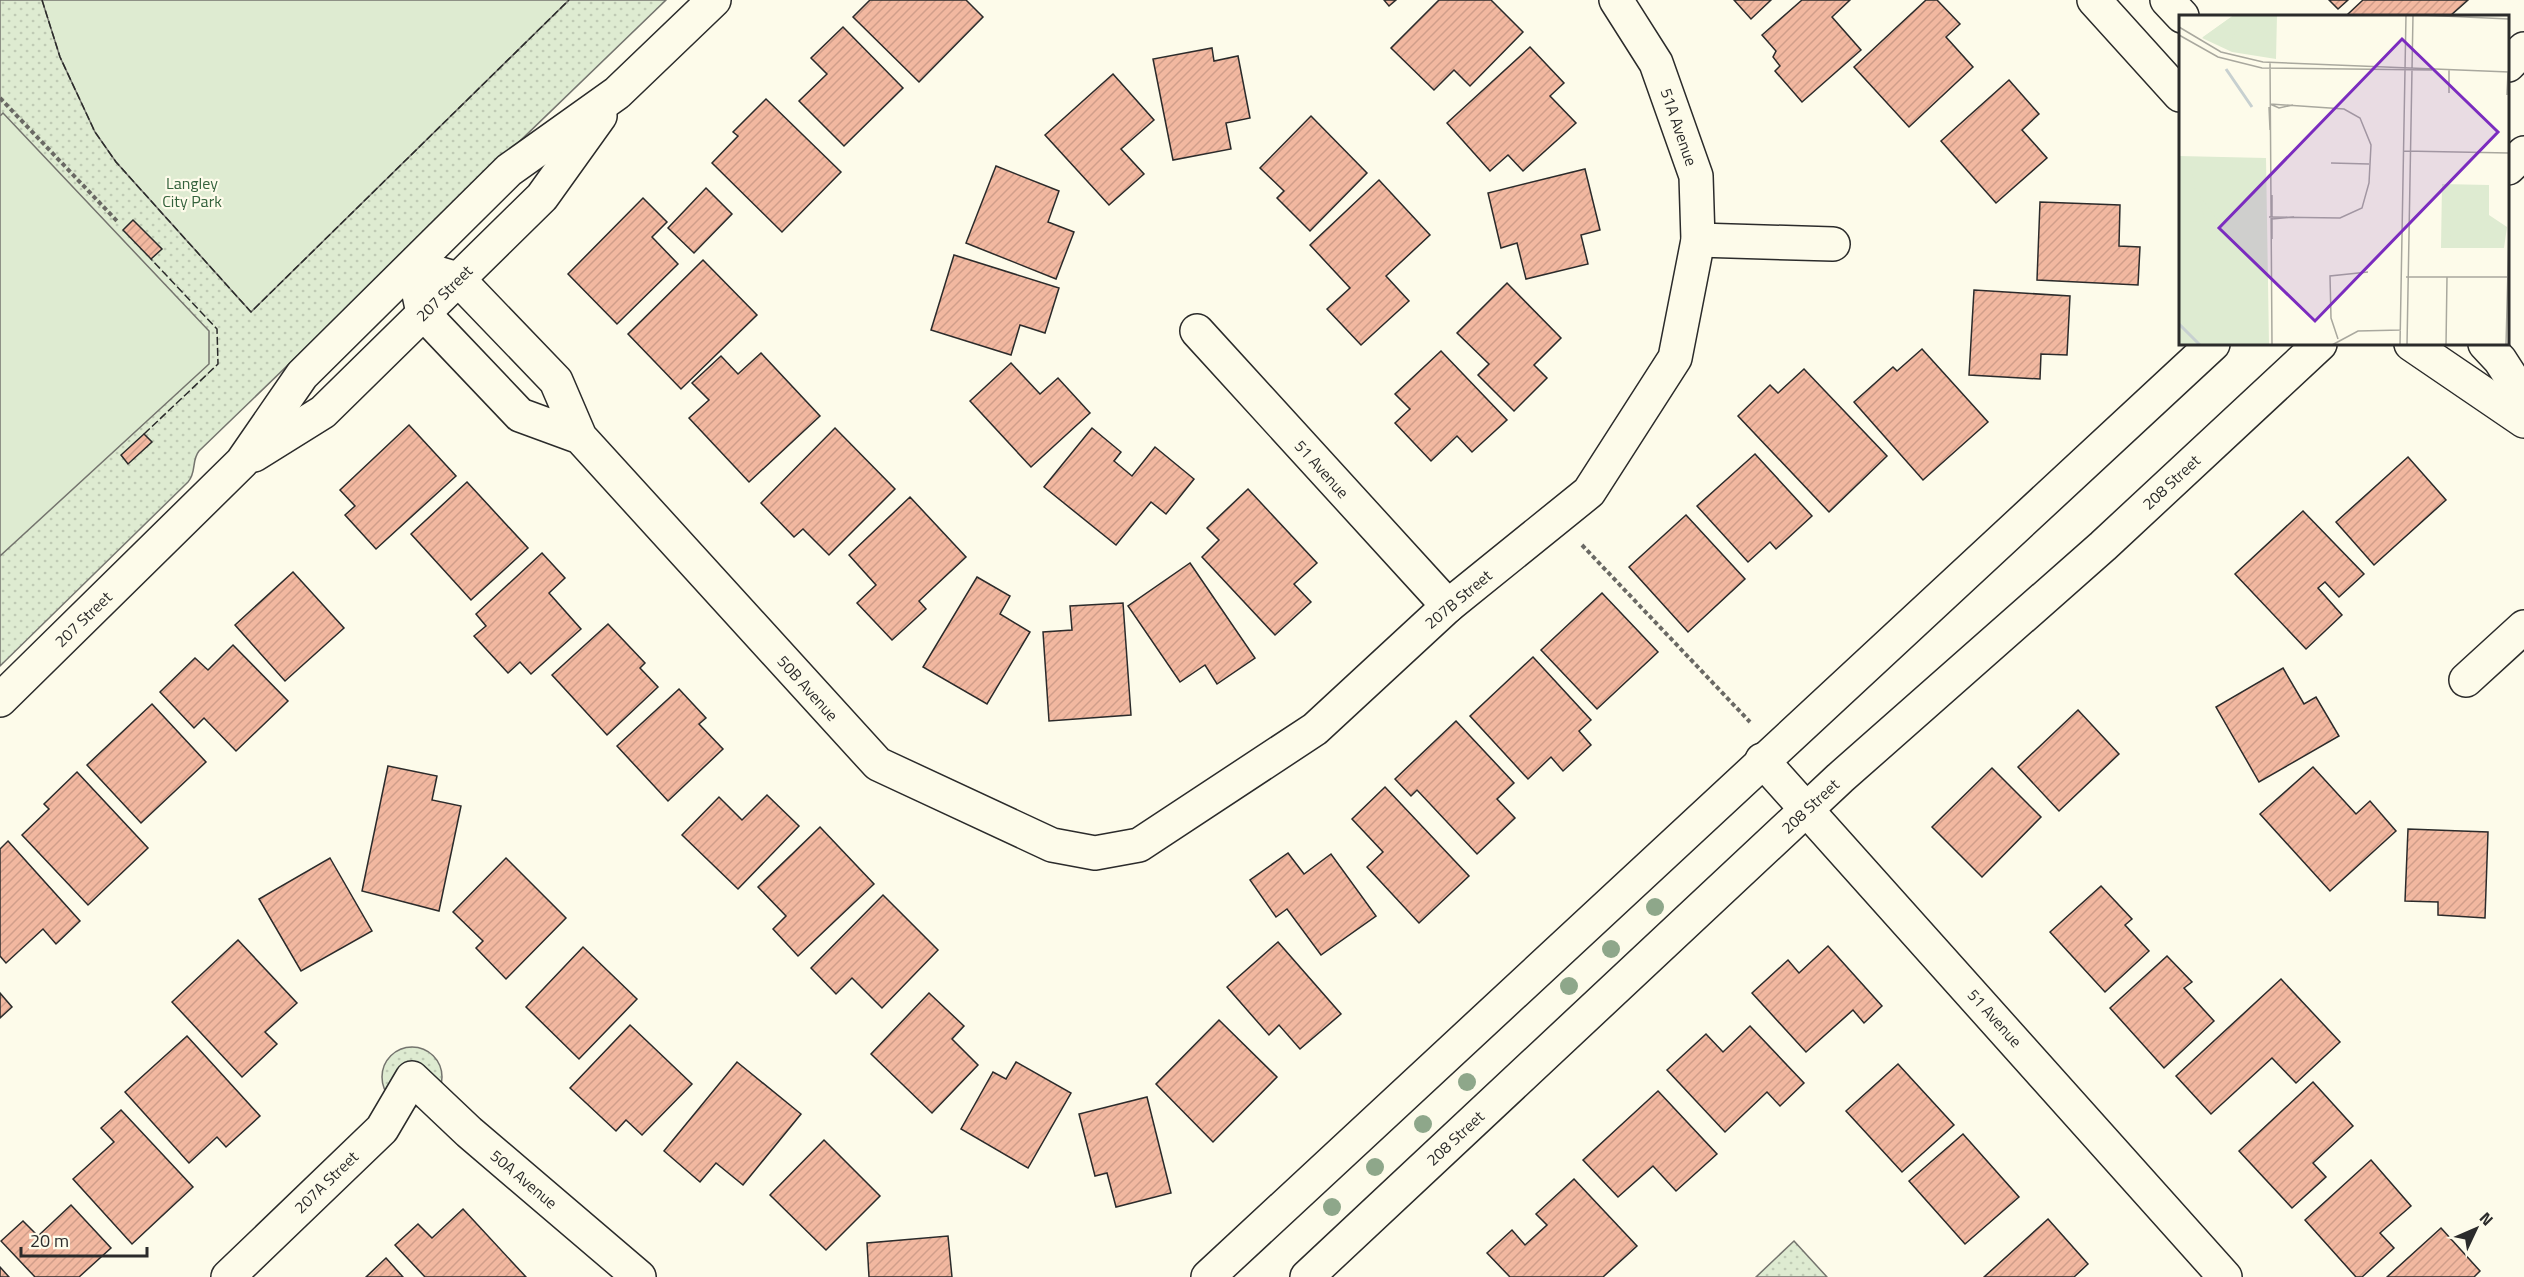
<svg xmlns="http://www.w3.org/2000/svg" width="2524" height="1277" font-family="'Titillium Web',sans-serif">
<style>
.green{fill:url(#green-dots);stroke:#74746e;stroke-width:1.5}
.pitch{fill:#deebd1;stroke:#74746e;stroke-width:1.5}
.building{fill:url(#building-hatch);stroke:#2b2b2b;stroke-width:1.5}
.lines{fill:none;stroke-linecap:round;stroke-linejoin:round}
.street-casing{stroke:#2b2b2b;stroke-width:36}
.secondary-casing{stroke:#2b2b2b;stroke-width:36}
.path{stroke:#6a6964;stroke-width:4;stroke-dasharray:4.5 3;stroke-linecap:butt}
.street{stroke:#fdfbea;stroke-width:33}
.secondary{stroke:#fdfbea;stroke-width:33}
.fence{stroke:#2b2b2b;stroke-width:1.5;stroke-dasharray:8 3;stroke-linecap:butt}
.tree{fill:#8ea78a}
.labels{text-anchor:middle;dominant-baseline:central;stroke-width:4.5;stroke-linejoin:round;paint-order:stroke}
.street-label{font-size:16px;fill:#2b2b2b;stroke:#fdfbea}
.park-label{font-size:16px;fill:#34623c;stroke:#fdfbea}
.inset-river{fill:none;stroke:#c7d0d0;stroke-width:3}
.inset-road{fill:none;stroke:#a9a89e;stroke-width:1.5}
.view{fill:#7b2cbf;fill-opacity:0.15;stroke:#7b2cbf;stroke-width:3}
.inset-edge{fill:none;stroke:#2b2b2b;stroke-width:3}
</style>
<defs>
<pattern id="green-dots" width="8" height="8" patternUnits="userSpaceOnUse" patternTransform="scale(1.5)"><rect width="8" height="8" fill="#deebd1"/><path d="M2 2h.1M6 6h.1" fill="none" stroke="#bfcab4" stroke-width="1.8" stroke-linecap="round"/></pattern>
<pattern id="building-hatch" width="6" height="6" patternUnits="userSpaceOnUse" patternTransform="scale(1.5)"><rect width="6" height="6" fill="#f2b8a0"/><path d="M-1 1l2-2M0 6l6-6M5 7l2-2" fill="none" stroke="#d09e8a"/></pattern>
</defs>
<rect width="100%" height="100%" fill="#fdfbea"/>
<g class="green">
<path d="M0,0H666L199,451C191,461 197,472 188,482L0,666Z"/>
<circle cx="412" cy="1077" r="30"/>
<polygon points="1794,1241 1827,1277 1756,1277"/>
</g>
<g class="pitch">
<polygon points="42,0 569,0 251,312 116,162 95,132 60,57"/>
<polygon points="3,113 209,331 209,364 0,556 0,116"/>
</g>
<g class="building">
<polygon points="870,0 966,0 983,17 919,82 853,17"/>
<polygon points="1384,0 1396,0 1389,6"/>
<polygon points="1439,0 1491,0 1523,32 1470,86 1454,70 1434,90 1391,48"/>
<polygon points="1734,0 1771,0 1751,19"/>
<polygon points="1802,0 1850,0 1832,17 1861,50 1802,102 1775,71 1780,66 1773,57 1776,51 1762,35"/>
<polygon points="1926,0 1937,0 1960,24 1946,37 1973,67 1909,127 1854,67"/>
<polygon points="2329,0 2348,0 2338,9"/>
<polygon points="2363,0 2468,0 2450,16 2350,16 2348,14"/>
<polygon points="843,27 903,88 844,146 799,101 827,74 811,58"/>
<polygon points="1530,47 1564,83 1550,96 1576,123 1523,171 1508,155 1490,171 1447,123"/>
<polygon points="1212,48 1214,61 1238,56 1250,118 1226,123 1231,149 1173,160 1153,59"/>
<polygon points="1113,74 1154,120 1121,149 1144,174 1109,205 1045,135"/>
<polygon points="2009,80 2039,114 2022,130 2047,158 1996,203 1941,141"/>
<polygon points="766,99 841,172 782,232 712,163 738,136 733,132"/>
<polygon points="1311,116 1367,173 1310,231 1277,198 1284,191 1260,168"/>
<polygon points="996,166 1059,191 1048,222 1074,232 1056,279 966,243"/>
<polygon points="1585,169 1600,230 1581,235 1588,264 1526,279 1517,243 1501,248 1488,193"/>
<polygon points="1379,180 1430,235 1386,276 1409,301 1361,345 1327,309 1350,288 1310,245"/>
<polygon points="706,188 732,214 694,253 668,228"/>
<polygon points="643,198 667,222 652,237 678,264 617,324 568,274"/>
<polygon points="2040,202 2120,205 2119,246 2140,247 2138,285 2037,280"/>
<polygon points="133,220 162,249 151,259 123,230"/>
<polygon points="954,255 1059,288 1045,333 1020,325 1011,355 931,330"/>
<polygon points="703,260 757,315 681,389 628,334"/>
<polygon points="1507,283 1561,338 1534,365 1547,378 1514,411 1478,375 1489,364 1457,333"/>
<polygon points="1974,290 2070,296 2067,355 2041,354 2040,379 1969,375"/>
<polygon points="1922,349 1988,422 1923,480 1854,402 1893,367 1897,371"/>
<polygon points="1441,351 1507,420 1472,452 1457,436 1431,461 1395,423 1410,409 1395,394"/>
<polygon points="761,353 820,416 749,482 689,418 709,400 692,383 721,356 738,374"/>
<polygon points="1011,363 1040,394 1058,378 1090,413 1031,467 970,401"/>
<polygon points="1804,369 1887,456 1829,512 1738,416 1770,385 1778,393"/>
<polygon points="409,425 456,476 376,549 345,515 355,506 340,490"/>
<polygon points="835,428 895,489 829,555 803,529 794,537 761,503"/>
<polygon points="1092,428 1121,452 1114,461 1132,476 1155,447 1194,479 1166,514 1151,502 1116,545 1044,487"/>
<polygon points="144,434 152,442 128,464 121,455"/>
<polygon points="1755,454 1812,516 1776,549 1770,542 1748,562 1697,506"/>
<polygon points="2408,457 2446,500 2374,565 2336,522"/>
<polygon points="467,482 528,548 471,600 411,534"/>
<polygon points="1248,489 1317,563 1294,584 1311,602 1275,635 1202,557 1219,540 1207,528"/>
<polygon points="910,497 966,557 919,601 926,609 892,640 857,603 876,585 849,555"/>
<polygon points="2303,511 2364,574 2339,597 2325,582 2318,588 2342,615 2306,649 2235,574"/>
<polygon points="1686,515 1745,579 1688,632 1629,567"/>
<polygon points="542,553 565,578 549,593 581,629 531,674 520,662 508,673 474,636 486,626 476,614"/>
<polygon points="1190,563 1255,658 1217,684 1205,665 1180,682 1128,606"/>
<polygon points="293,572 344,628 285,681 235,625"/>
<polygon points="977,577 1010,596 1000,614 1030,632 987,704 923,667"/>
<polygon points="1602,593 1658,652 1597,709 1541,650"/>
<polygon points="1123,603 1131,715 1049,721 1043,632 1072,630 1070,606"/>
<polygon points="608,624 645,663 640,668 658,687 607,735 552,675"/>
<polygon points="233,645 288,701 236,751 204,718 194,728 160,692 195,658 208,670"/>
<polygon points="1533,657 1591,720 1579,731 1591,745 1563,771 1551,757 1528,779 1470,716"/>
<polygon points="2283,668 2304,704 2316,697 2339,736 2259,782 2216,707"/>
<polygon points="679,689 706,718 699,724 723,749 668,801 617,746"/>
<polygon points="152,704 206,762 141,823 87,765"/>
<polygon points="2078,710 2119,754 2059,811 2018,767"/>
<polygon points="1456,721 1514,783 1497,799 1515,818 1477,854 1417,790 1411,796 1395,779"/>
<polygon points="388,766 437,776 432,800 461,806 439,911 362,891"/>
<polygon points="2313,767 2356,814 2370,801 2396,831 2330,891 2260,814"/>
<polygon points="1992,768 2041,817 1982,877 1932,827"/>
<polygon points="77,772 148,848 88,905 22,835 49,809 44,804"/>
<polygon points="1385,787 1469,876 1419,923 1367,867 1383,852 1352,819"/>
<polygon points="767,795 799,826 738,889 682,835 719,797 742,820"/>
<polygon points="820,827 874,884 798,956 773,929 786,916 758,887"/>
<polygon points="2408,829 2488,832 2485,918 2438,915 2438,902 2405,901"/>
<polygon points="8,841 80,921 56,944 43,929 6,963 0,956 0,849"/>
<polygon points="1288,853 1304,874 1331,854 1376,916 1321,955 1287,909 1276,917 1250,880"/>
<polygon points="330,858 372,931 301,971 259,899"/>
<polygon points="506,858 566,918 506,979 476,948 483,941 453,912"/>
<polygon points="2101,886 2132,919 2125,925 2149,951 2105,992 2050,932"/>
<polygon points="883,895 938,950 882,1008 852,978 836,994 811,968"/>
<polygon points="238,940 297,1003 265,1032 277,1044 242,1077 172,1002"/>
<polygon points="1278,942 1341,1014 1300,1049 1279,1025 1269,1035 1227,987"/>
<polygon points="1828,946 1882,1006 1864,1023 1853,1010 1806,1052 1752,993 1788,960 1799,973"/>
<polygon points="583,947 637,999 579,1059 526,1007"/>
<polygon points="2167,956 2192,982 2184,988 2214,1021 2164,1068 2110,1008"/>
<polygon points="2281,979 2340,1042 2296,1083 2272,1058 2211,1114 2176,1076"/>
<polygon points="0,993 12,1007 0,1018"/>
<polygon points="929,993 964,1026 952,1039 978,1065 932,1113 871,1054"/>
<polygon points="1219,1020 1277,1077 1213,1142 1156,1084"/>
<polygon points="630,1025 692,1084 642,1135 626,1120 616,1131 570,1088"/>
<polygon points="1750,1026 1804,1083 1780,1106 1767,1092 1725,1132 1667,1070 1706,1034 1723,1052"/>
<polygon points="187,1036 260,1116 226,1147 217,1137 189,1163 125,1092"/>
<polygon points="737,1062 801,1114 743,1185 716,1163 700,1182 664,1151"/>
<polygon points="1016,1062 1071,1093 1028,1168 961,1129 993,1072 1006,1079"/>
<polygon points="1898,1064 1954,1125 1902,1172 1846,1111"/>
<polygon points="2313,1082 2353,1126 2313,1163 2326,1177 2292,1208 2239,1151"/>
<polygon points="1658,1091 1717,1154 1676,1191 1653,1166 1618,1197 1583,1160"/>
<polygon points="1147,1097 1171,1193 1116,1207 1107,1173 1095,1176 1079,1114"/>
<polygon points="121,1110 193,1187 132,1244 73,1179 114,1142 101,1128"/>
<polygon points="1963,1134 2019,1197 1965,1244 1909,1181"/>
<polygon points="824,1140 880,1196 826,1250 770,1195"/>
<polygon points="2371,1160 2411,1206 2380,1233 2394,1248 2362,1277 2356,1277 2305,1220"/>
<polygon points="1574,1179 1637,1246 1603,1277 1510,1277 1487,1253 1512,1230 1525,1245 1547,1225 1536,1214"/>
<polygon points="71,1205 111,1248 79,1277 35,1277 1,1241 23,1221 38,1236"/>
<polygon points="463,1209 526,1277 425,1277 395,1245 418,1224 432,1238"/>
<polygon points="2048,1219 2088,1264 2074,1277 1984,1277"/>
<polygon points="2441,1228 2480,1271 2474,1277 2387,1277"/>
<polygon points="948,1236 952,1277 869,1277 867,1243"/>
<polygon points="386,1258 403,1277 366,1277"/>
<polygon points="0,1267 9,1277 0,1277"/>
</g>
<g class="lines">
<defs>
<g id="street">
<polyline points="1698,240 1833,244"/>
<polyline points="1197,331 1448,606"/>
<polyline points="580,437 520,415 423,313 413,266 458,279 556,381 580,437 878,764 1052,845 1095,853 1139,845 1315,729 1448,606 1589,492 1675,358 1698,240 1696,176 1656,63 1616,0"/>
<polyline points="2466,680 2524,627"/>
<polyline points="1762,760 2225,1277"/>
<polyline points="228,1277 382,1129 412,1078 469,1132 639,1277"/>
</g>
<g id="secondary">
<polyline points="2094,0 2180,95"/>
<polyline points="2167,0 2182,16"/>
<polyline points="2508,65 2524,49"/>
<polyline points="2508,168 2524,153"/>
<polyline points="2411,344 2524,421"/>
<polyline points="2485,344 2500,360 2524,397"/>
<polyline points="254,455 323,412 542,197 600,116"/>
<polyline points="0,700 242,462 302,375 509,170 617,93 714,0"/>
<polyline points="1208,1277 2213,344"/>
<polyline points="1307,1277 1840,778 2103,546 2320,344"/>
</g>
</defs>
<use href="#street" class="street-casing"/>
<use href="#secondary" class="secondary-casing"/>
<g class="path">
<polyline points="0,98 117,221"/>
<polyline points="1582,545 1750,722"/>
</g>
<use href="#street" class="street"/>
<use href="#secondary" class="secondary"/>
<g class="fence">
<polyline points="42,0 60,57 95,132 116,162 251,312 569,0"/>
<polyline points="144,434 218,364 217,329 151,259"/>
</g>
</g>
<g class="tree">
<circle cx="1655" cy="907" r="9"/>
<circle cx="1611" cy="949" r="9"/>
<circle cx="1569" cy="986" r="9"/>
<circle cx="1467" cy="1082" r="9"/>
<circle cx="1423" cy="1124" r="9"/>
<circle cx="1375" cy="1167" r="9"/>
<circle cx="1332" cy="1207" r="9"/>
</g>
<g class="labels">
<g class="street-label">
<text transform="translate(1679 127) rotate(71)">51A Avenue</text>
<text transform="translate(444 293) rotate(-45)">207 Street</text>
<text transform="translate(1322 469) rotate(48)">51 Avenue</text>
<text transform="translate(2171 482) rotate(-43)">208 Street</text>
<text transform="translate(1458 599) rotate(-40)">207B Street</text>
<text transform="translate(83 619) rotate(-44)">207 Street</text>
<text transform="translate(808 688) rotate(48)">50B Avenue</text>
<text transform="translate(1810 806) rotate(-43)">208 Street</text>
<text transform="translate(1995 1018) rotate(48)">51 Avenue</text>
<text transform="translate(1455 1138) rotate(-43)">208 Street</text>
<text transform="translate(524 1179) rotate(40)">50A Avenue</text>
<text transform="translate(326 1182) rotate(-44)">207A Street</text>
</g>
<g class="park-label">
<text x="192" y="183">Langley<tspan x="192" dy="18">City Park</tspan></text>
</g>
</g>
<g transform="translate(2179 15)">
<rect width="330" height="330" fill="#fdfbea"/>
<path d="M55,0H98L97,44L53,37L23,23ZM0,141L87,143L90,330H0ZM263,169L310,170V200L328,212L325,233H262Z" fill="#deebd1"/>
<path d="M55,0H66L50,9L41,23L51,26L59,14L74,16L83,5L88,14L80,20L87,32L84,37L24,22ZM0,285L7,294L23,301L26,308L23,313L40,330H2Z" fill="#deebd1"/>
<path d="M66,0H85L74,16L70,8L60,9L55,20H41Z" fill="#deebd1"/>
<path d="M11,147L81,149L82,217L57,216L42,210L20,180L26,207L0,206V164L17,175ZM284,200V225H272L271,201ZM49,221L82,224V257L70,255L53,242ZM0,223L35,226L29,250L21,261L0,272Z" fill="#deebd1"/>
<path class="inset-river" d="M47,54L73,92M0,309L21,330"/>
<path class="inset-road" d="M242,0L330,4M0,12L42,37L84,47L330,57M0,20L39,42L83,53L253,55M91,47L93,330M270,78V55M328,80L329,57M91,89L100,93L114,90M90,92L91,115M225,136L330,138M152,148L190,149M93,180V224M90,202L161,203L183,193L190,168L192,130L181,103L165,94L91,89M93,204L115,202M227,262H328M159,324L152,303L151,261L189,257M153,330L179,316L222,315M221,330L227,0M228,330L234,0M267,330L268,262M327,330L330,215"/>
<path class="view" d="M223,24L319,117L136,306L40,213Z"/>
<rect width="330" height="330" class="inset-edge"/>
</g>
<g transform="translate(2476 1229) rotate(46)" stroke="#fdfbea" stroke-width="4.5" paint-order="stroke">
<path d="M0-4.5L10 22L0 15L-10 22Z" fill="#2b2b2b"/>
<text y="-9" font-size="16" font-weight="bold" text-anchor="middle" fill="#2b2b2b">N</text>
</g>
<path d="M21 1247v9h126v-9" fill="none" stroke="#2b2b2b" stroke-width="3"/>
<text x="30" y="1247" font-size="18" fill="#2b2b2b" stroke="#fdfbea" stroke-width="4.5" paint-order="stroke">20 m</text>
</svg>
